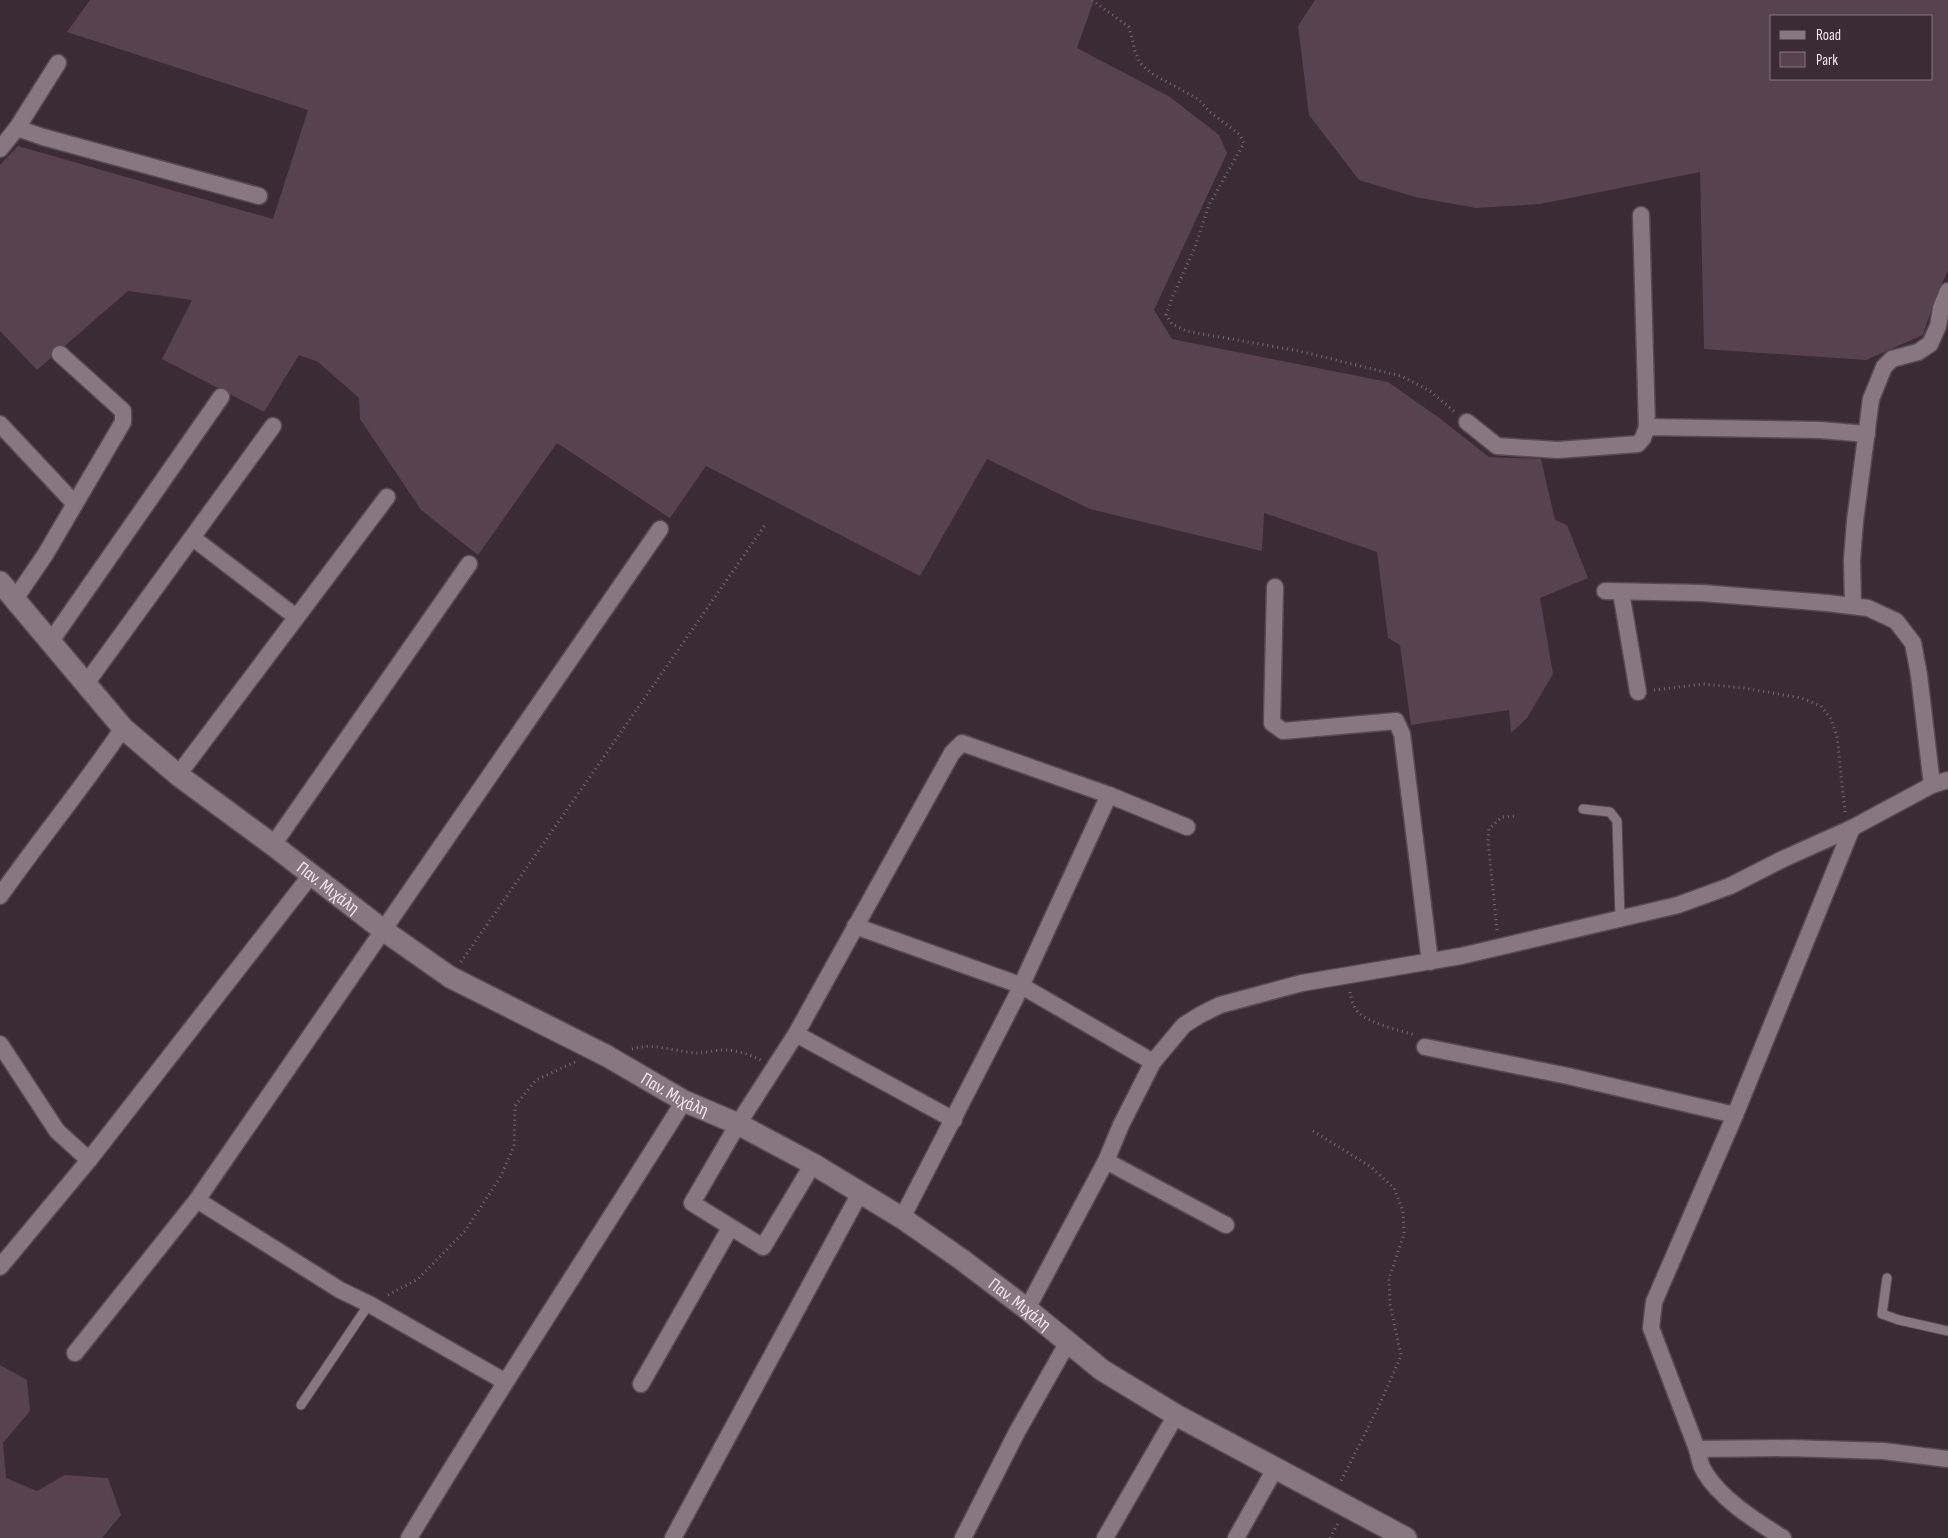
<svg xmlns="http://www.w3.org/2000/svg" width="1948" height="1538" font-family="'Sofia Sans Condensed',sans-serif">
<style>
.green{fill:#594250;fill-rule:evenodd}
.lines{fill:none;stroke-linecap:round;stroke-linejoin:round}
.service-casing{stroke:#574a52;stroke-width:11}
.minor-casing{stroke:#574a52;stroke-width:19}
.tertiary-casing{stroke:#574a52;stroke-width:24}
.path{stroke:#796c74;stroke-width:3;stroke-dasharray:1 4;stroke-linecap:butt}
.service{stroke:#887681;stroke-width:9}
.minor{stroke:#887681;stroke-width:16}
.tertiary{stroke:#887681;stroke-width:21}
.labels{text-anchor:middle;dominant-baseline:central;stroke-width:4.5;stroke-linejoin:round;paint-order:stroke}
.street-label{font-size:18px;fill:#f1e7ed;stroke:#3a2b34}
</style>
<rect width="100%" height="100%" fill="#3a2b34"/>
<g class="green">
<polygon points="90,0 1094,0 1077,48 1170,97 1219,135 1227,153 1154,310 1172,339 1388,382 1438,417 1489,457 1541,459 1555,520 1567,525 1588,578 1540,598 1553,674 1527,718 1511,733 1509,710 1411,725 1400,645 1388,638 1377,552 1264,513 1262,551 1090,509 987,459 920,576 706,466 670,518 557,443 478,555 421,510 360,419 359,398 318,362 299,355 264,412 162,359 192,300 128,291 37,370 0,331 0,165 18,146 273,219 308,110 67,32"/>
<path d="M1315,0H1948V271L1936,295L1923,335L1866,360L1704,349L1700,172L1540,204L1476,208L1415,197L1359,180L1309,115L1298,26ZM1932,16V79H1772V16Z"/>
<polygon points="0,1365 27,1380 30,1411 3,1443 6,1478 37,1491 65,1475 108,1478 121,1515 102,1538 0,1538"/>
</g>
<g class="lines">
<defs>
<g id="service">
<polyline points="1583,809 1610,812 1617,821 1620,918"/>
<polyline points="1887,1278 1882,1314 1899,1320 1948,1331"/>
<polyline points="301,1405 369,1304"/>
</g>
<g id="minor">
<polyline points="17,128 58,63"/>
<polyline points="0,149 17,128 43,137 259,196"/>
<polyline points="1641,215 1647,427"/>
<polyline points="1467,422 1497,446 1558,450 1638,444 1643,438 1647,427 1820,430 1867,434"/>
<polyline points="0,424 75,504"/>
<polyline points="193,538 296,617"/>
<polyline points="1275,587 1272,723 1283,731 1396,721 1402,734 1430,962"/>
<polyline points="1605,591 1702,593 1827,603 1868,608 1896,621 1913,643 1919,675 1932,785"/>
<polyline points="1621,592 1638,692"/>
<polyline points="15,599 45,555 123,422 123,411 60,354"/>
<polyline points="1853,606 1852,560 1855,521 1871,399 1884,367 1892,359 1918,352 1930,344 1938,326 1941,308 1948,291"/>
<polyline points="51,641 221,397"/>
<polyline points="85,685 273,426"/>
<polyline points="178,775 387,497"/>
<polyline points="273,845 469,564"/>
<path d="M0,896C40,839 84,786 123,728"/>
<polyline points="855,926 1020,985 1153,1062"/>
<polyline points="796,1034 954,1120"/>
<polyline points="0,1044 57,1131 89,1160"/>
<polyline points="1425,1047 1568,1076 1735,1115 1852,828"/>
<polyline points="1735,1115 1654,1302 1651,1328 1697,1449 1790,1448 1883,1451 1948,1459"/>
<polyline points="1106,1161 1226,1225"/>
<polyline points="813,1164 763,1247 692,1203 738,1124 796,1034 952,753 962,743 1109,795 1187,827"/>
<polyline points="197,1200 340,1290 369,1304 504,1381"/>
<polyline points="902,1218 1016,997 1109,795"/>
<polyline points="0,1267 89,1160 311,875"/>
<polyline points="1027,1309 1106,1161 1121,1125 1153,1062 1184,1025 1200,1015 1220,1005 1302,983 1461,956 1678,905 1730,886 1783,859 1852,828 1932,785 1948,780"/>
<polyline points="75,1353 197,1200 660,529"/>
<polyline points="641,1384 730,1228"/>
<path d="M1697,1449C1699,1456 1700,1465 1704,1471C1720,1499 1756,1521 1783,1538"/>
<path d="M409,1538C498,1390 593,1247 684,1101"/>
<polyline points="673,1538 860,1193"/>
<polyline points="963,1538 1017,1432 1068,1342"/>
<polyline points="1105,1538 1176,1415"/>
<polyline points="1236,1538 1275,1469"/>
</g>
<g id="tertiary">
<path id="s1" d="M0,582L123,728L178,775L273,845L383,930L450,977L607,1056L684,1101L738,1124L813,1164L902,1218L961,1259L1027,1309L1102,1370L1176,1415L1406,1538"/>
</g>
</defs>
<use href="#service" class="service-casing"/>
<use href="#minor" class="minor-casing"/>
<use href="#tertiary" class="tertiary-casing"/>
<g class="path">
<polyline points="1092,0 1129,27 1135,51 1140,63 1151,73 1198,99 1210,112 1239,134 1244,143 1209,205 1195,247 1172,298 1166,315 1172,324 1186,331 1299,351 1401,376 1430,391 1455,412"/>
<polyline points="1654,690 1703,684 1744,688 1801,698 1821,706 1831,719 1837,736 1845,813"/>
<polyline points="1497,930 1488,841 1489,829 1502,817 1516,816"/>
<polyline points="461,962 765,525"/>
<path d="M1350,992C1351,999 1354,1008 1359,1013C1369,1023 1401,1031 1415,1035"/>
<path d="M632,1049C653,1042 676,1052 697,1053C704,1053 712,1051 720,1050C734,1049 748,1054 761,1060"/>
<polyline points="1313,1131 1371,1167 1394,1188 1403,1211 1404,1234 1389,1279 1390,1304 1401,1356 1378,1408 1340,1483"/>
<polyline points="388,1295 418,1279 465,1231 501,1176 514,1146 515,1106 536,1080 575,1062"/>
<polyline points="1330,1538 1338,1523"/>
</g>
<use href="#service" class="service"/>
<use href="#minor" class="minor"/>
<use href="#tertiary" class="tertiary"/>
</g>
<g class="labels">
<g class="street-label">
<text stroke="none"><textPath href="#s1" startOffset="451">Παν. Μιχάλη</textPath></text>
<text stroke="none"><textPath href="#s1" startOffset="856">Παν. Μιχάλη</textPath></text>
<text stroke="none"><textPath href="#s1" startOffset="1261">Παν. Μιχάλη</textPath></text>
</g>
</g>
<rect x="1770" y="15" width="162" height="65" fill="#3a2b34" stroke="#83767e"/>
<rect x="1780" y="31" width="25" height="8" fill="#887681" stroke="#83767e"/>
<text x="1816" y="40" font-size="15" fill="#f1e7ed">Road</text>
<rect x="1780" y="52" width="25" height="15" fill="#594250" stroke="#83767e"/>
<text x="1816" y="65" font-size="15" fill="#f1e7ed">Park</text>
</svg>
